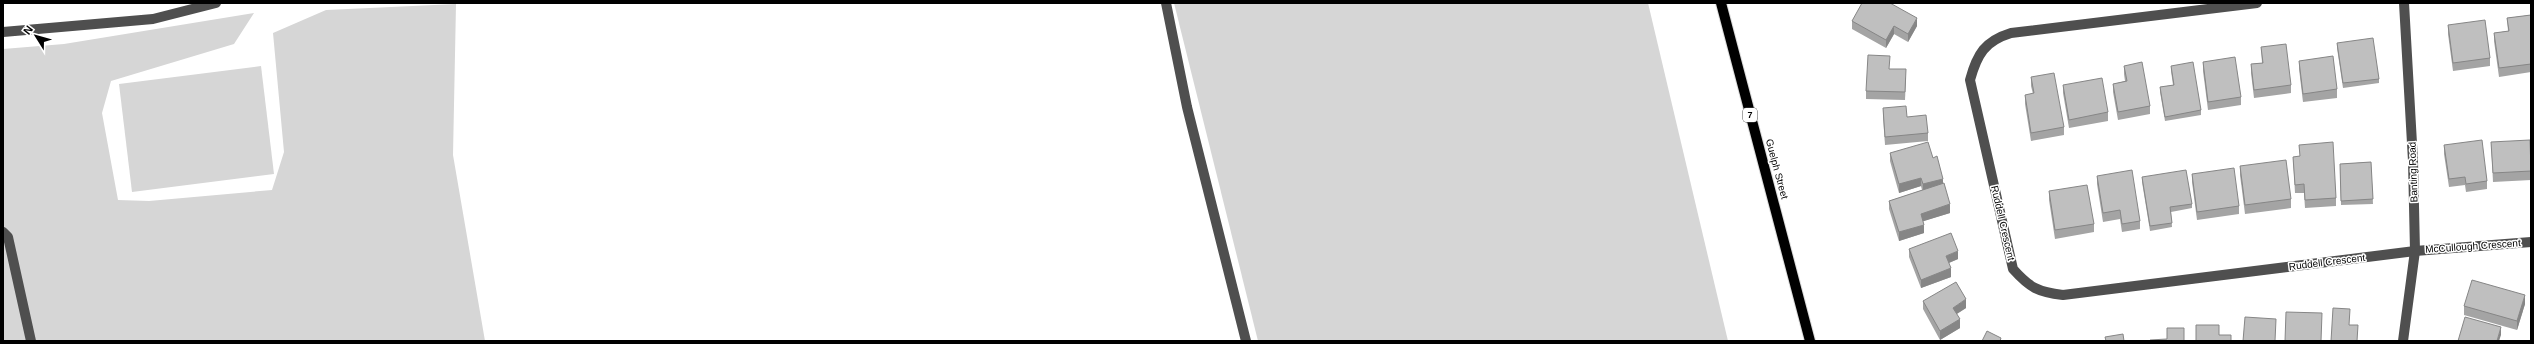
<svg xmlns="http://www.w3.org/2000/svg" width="2534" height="344" font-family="Helvetica,sans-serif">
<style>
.green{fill:#d6d6d6}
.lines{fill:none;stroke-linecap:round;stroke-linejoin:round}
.major-casing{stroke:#dbdbdb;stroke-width:12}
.minor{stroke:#4f4f4f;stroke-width:10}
.major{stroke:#000;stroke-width:10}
.wall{fill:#a4a4a4}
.shaded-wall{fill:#868686}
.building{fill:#bfbfbf;stroke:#868686}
.labels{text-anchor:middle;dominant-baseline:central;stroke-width:3;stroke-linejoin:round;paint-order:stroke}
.shield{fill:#fff;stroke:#4c4c4c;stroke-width:1}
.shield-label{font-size:9px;font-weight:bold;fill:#000}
.street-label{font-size:10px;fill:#000;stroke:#fff}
</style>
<rect width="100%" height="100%" fill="#fff"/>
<g class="green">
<polygon points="1174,3 1648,3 1728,341 1258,341"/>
<polygon points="456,4 453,155 485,341 3,341 3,49 64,44 254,13 234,44 111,81 102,113 118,200 149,201 272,190 284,152 273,33 326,10"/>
<polygon points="261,66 274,174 132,192 119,84"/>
</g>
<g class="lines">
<defs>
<polyline id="major" points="1721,3 1810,341"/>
</defs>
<use href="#major" class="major-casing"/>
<g class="minor">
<polyline points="1166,3 1187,107 1246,341"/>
<path d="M2257,3L2011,33C1985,41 1977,54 1970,80L2013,269C2030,288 2038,292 2063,295L2415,251L2531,242"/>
<polyline points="3,32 153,19 216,3"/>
<polyline points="3,232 8,237 31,341"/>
<polyline points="2403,341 2415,251 2413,161 2404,3"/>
</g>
<use href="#major" class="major"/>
</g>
<g class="wall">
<polygon points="2531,15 2531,72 2499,77 2494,41 2494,33 2508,31 2507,18"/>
<polygon points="1852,21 1917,26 1908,42 1894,34 1886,48 1852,29"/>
<polygon points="2448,25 2490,58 2490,66 2453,71 2448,34"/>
<polygon points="2337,43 2379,79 2379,83 2343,88 2337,48"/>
<polygon points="2261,47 2291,85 2291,93 2254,98 2251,73 2251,64 2262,63"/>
<polygon points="2299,61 2337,89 2337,98 2303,102 2299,69"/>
<polygon points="2203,62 2241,97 2241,105 2208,110 2203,71"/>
<polygon points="2124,66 2150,106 2150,114 2118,120 2113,92 2113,84 2125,81 2124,74"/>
<polygon points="2171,66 2201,110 2201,115 2165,121 2160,92 2160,87 2173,85 2171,71"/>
<polygon points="1889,69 1906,78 1905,100 1866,99 1866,91"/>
<polygon points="2031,77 2064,127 2064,135 2031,141 2025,104 2025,95 2033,94 2031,86"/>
<polygon points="2063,85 2108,112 2108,121 2069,128 2063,93"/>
<polygon points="1883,108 1907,117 1928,133 1928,141 1885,145 1883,116"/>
<polygon points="2491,142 2531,168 2531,180 2493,182"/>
<polygon points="2299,145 2336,198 2336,206 2305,208 2304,193 2295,193 2293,157 2300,156"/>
<polygon points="2444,145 2487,181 2487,189 2466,192 2465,185 2449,187 2444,154"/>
<polygon points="1890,153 1933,158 1943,183 1950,213 1923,221 1924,233 1899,241 1889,209 1889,201 1922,190 1921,186 1899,193 1890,161"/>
<polygon points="2371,162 2373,204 2341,205 2340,164"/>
<polygon points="2240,166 2291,199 2291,208 2245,214 2240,175"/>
<polygon points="2192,174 2239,206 2239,214 2197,220 2192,182"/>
<polygon points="2097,176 2140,221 2140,229 2122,232 2120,219 2103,222 2097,184"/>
<polygon points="2142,177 2192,204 2192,208 2171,212 2172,227 2150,231 2142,182"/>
<polygon points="2049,191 2094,224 2094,232 2055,239 2049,200"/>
<polygon points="1909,249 1958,259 1949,263 1951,277 1921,288 1909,257"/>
<polygon points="1923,301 1966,308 1957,314 1960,328 1940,340 1923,309"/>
<polygon points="2525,304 2517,330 2464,315 2464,306"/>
</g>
<g class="shaded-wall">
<polygon points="1917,18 1917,26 1908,42 1908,34"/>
<polygon points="1894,26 1894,34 1886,48 1886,40"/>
<polygon points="1921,178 1921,186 1899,193 1899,184"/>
<polygon points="1943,179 1943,187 1923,193 1923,184"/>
<polygon points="1950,204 1950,213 1921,222 1921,214"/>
<polygon points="1924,225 1924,233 1899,241 1899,232"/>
<polygon points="1958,251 1958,259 1946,264 1946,256"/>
<polygon points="1951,268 1951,277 1921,288 1921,280"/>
<polygon points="2525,295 2525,304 2517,330 2517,321"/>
<polygon points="1966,299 1966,308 1953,316 1953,308"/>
<polygon points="1960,319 1960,328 1940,340 1940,331"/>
<polygon points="2501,327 2501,335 2499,341 2497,341"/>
</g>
<g class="building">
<polygon points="1862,3 1890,3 1917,18 1908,34 1894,26 1886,40 1852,21"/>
<polygon points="2531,15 2531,64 2499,68 2494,33 2509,31 2507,18"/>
<polygon points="2485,20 2490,58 2453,63 2448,25"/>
<polygon points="2373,38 2379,79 2343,83 2337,43"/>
<polygon points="2286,44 2291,85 2254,90 2251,64 2263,63 2261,47"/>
<polygon points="1868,55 1890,56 1889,69 1906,69 1905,92 1866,91"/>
<polygon points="2333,56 2337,89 2303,94 2299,61"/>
<polygon points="2235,57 2241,97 2208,102 2203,62"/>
<polygon points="2142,62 2150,106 2118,112 2113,84 2127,81 2124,66"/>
<polygon points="2193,62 2201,110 2165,117 2160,87 2174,85 2171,66"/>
<polygon points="2054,73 2064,127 2031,133 2025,95 2034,93 2031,77"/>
<polygon points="2102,78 2108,112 2069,120 2063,85"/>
<polygon points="1906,106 1907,117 1926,115 1928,133 1885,137 1883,108"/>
<polygon points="2482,140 2487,181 2466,184 2465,177 2449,179 2444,145"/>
<polygon points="2530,140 2531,171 2493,173 2491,142"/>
<polygon points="1928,142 1933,158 1937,156 1943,179 1923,184 1921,178 1899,184 1890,153"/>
<polygon points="2333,142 2336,198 2305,200 2304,184 2295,185 2293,157 2300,156 2299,145"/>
<polygon points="2286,160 2291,199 2245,205 2240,166"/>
<polygon points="2371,162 2373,199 2341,201 2340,164"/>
<polygon points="2234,168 2239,206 2197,212 2192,174"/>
<polygon points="2132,170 2140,221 2122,224 2120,210 2103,213 2097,176"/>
<polygon points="2186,170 2192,204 2170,207 2172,223 2150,226 2142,177"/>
<polygon points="1944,183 1950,204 1921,214 1924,225 1899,232 1889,201"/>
<polygon points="2087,185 2094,224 2055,230 2049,191"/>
<polygon points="1951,233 1958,251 1946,256 1951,268 1921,280 1909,249"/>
<polygon points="2472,280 2525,295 2517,321 2464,306"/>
<polygon points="1956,282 1966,299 1953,308 1960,319 1940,331 1923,301"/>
<polygon points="2333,308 2350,309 2349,325 2358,325 2357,341 2331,341"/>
<polygon points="2286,312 2322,313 2321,341 2285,341"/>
<polygon points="2245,317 2276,319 2275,341 2243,341"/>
<polygon points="2465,317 2501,327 2497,341 2458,341"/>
<polygon points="2196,325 2219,325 2219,335 2231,335 2231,341 2196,341"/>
<polygon points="2167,328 2184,328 2184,341 2150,341 2150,340 2167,339"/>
<polygon points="1987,331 2001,338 2000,341 1982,341"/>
<polygon points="2123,334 2124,341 2106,341 2105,337"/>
</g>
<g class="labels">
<rect class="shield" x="1743" y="108" width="14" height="14" rx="3"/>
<g class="shield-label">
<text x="1750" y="115">7</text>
</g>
<g class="street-label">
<text transform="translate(1777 169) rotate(75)">Guelph Street</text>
<text transform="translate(2413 172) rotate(-92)">Banting Road</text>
<text transform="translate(2003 223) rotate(77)">Ruddell Crescent</text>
<text transform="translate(2473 246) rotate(-4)">McCullough Crescent</text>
<text transform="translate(2327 262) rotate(-7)">Ruddell Crescent</text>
</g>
</g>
<rect width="2534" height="344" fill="none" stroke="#000000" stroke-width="8"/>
<g transform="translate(36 36) rotate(307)" stroke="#ffffff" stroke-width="3" paint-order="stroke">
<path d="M0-3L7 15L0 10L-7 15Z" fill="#000000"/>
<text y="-6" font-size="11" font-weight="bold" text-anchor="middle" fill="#000000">N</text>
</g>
</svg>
